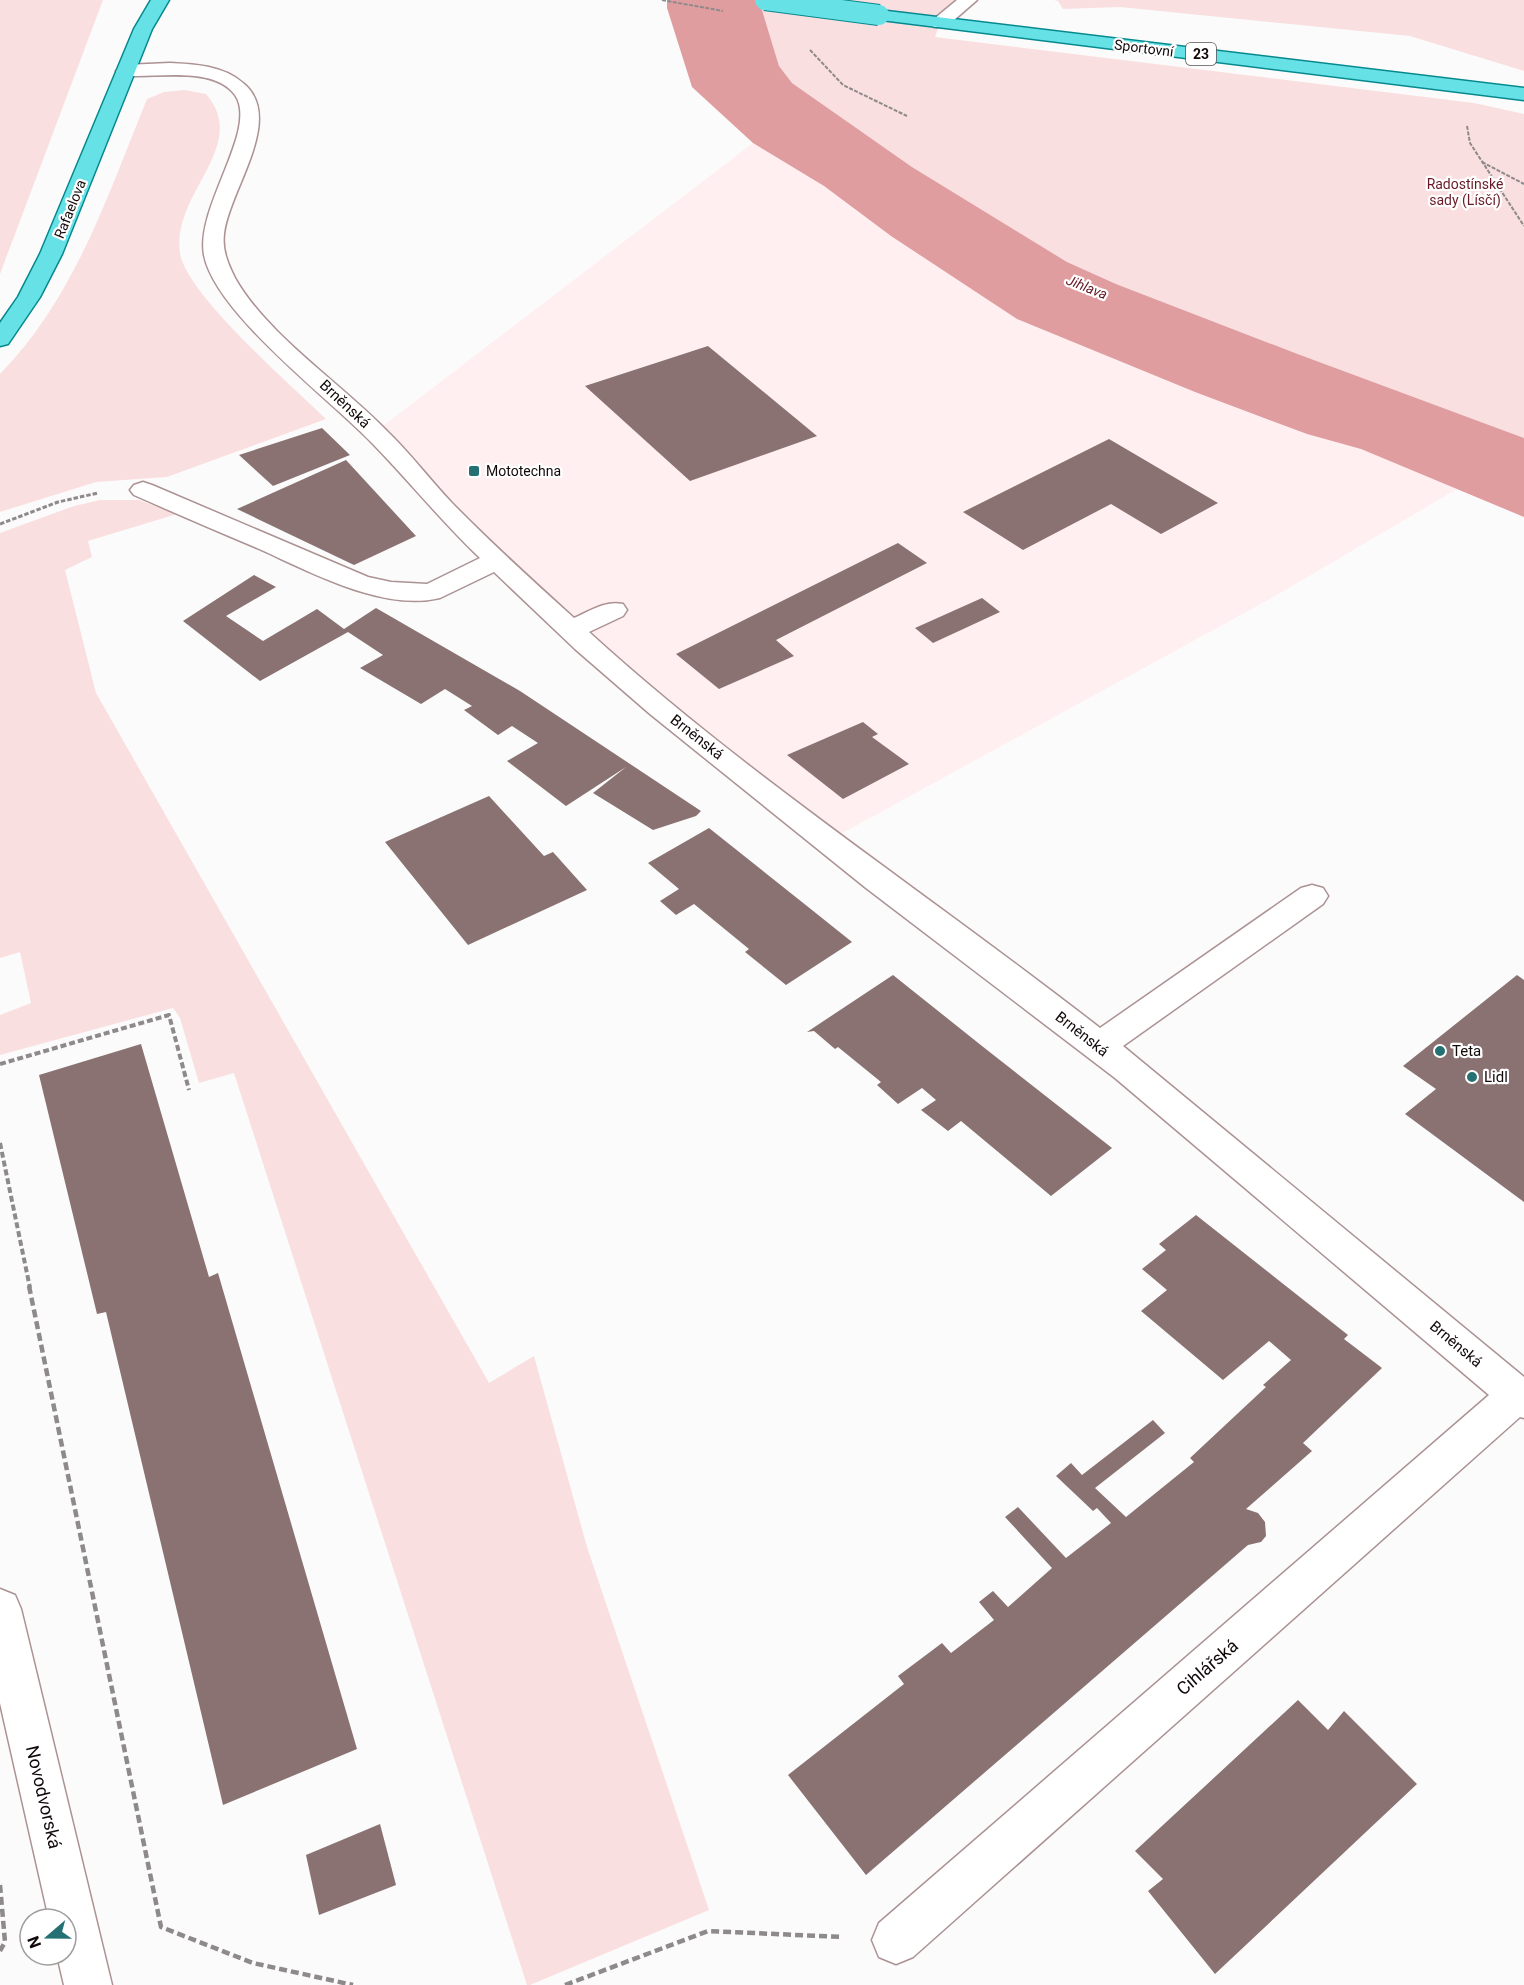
<svg xmlns="http://www.w3.org/2000/svg" width="1524" height="1985" font-family="Roboto,sans-serif">
<style>
.built{fill:#ffeff0}
.green{fill:#fadfe0}
.water{fill:#e09da0}
.building{fill:#8a7272}
.lines{fill:none;stroke-linecap:round;stroke-linejoin:round}
.minor-casing{stroke:#ac9293;stroke-width:3}
.major-casing{stroke:#06898e;stroke-width:3}
.path-far3{stroke:#8e898a;stroke-width:2;stroke-dasharray:4 1.5;stroke-linecap:butt}
.path-far2{stroke:#8e898a;stroke-width:3;stroke-dasharray:4.5 2;stroke-linecap:butt}
.path-far1{stroke:#8e898a;stroke-width:4;stroke-dasharray:6 3;stroke-linecap:butt}
.path{stroke:#8e898a;stroke-width:4.5;stroke-dasharray:8 4;stroke-linecap:butt}
.minor{fill:#fff;fill-rule:evenodd}
.major{fill:#66e2e6;fill-rule:evenodd}
.major-bridge-casing{stroke:#06898e;stroke-width:22;stroke-linecap:butt}
.major-bridge{stroke:#66e2e6;stroke-width:20}
.poi-dot{fill:#257073;stroke:#fff;stroke-width:2}
.labels{text-anchor:middle;dominant-baseline:central;stroke-width:4.5;stroke-linejoin:round;paint-order:stroke}
.far-street-label{font-size:14px;fill:#12090a;stroke:#fff}
.shield{fill:#fff;stroke:#595354;stroke-width:1.5}
.shield-label{font-size:14px;font-weight:bold;fill:#12090a}
.far-park-label{font-size:14px;fill:#681a26;stroke:#fff}
.far-water-label{font-size:14px;font-style:italic;fill:#671825;stroke:#fff}
.far-poi-label{font-size:14px;fill:#12090a;stroke:#fff;text-anchor:start}
.street-label{font-size:15px;fill:#12090a;stroke:#fff}
.poi-label{font-size:15px;fill:#12090a;stroke:#fff;text-anchor:start}
.near-street-label{font-size:18px;fill:#12090a;stroke:#fff}
</style>
<rect width="100%" height="100%" fill="#fbfbfb"/>
<polygon class="built" points="753,143 824,186 891,236 1017,319 1195,392 1307,434 1361,449 1457,489 1275,596 828,841 659,707 375,432"/>
<g class="green">
<polygon points="0,0 103,0 0,274"/>
<polygon points="759,0 968,0 940,23 935,37 1474,103 1524,114 1524,438 1295,353 1116,284 1067,262 912,167 792,83 779,66"/>
<polygon points="1054,0 1524,0 1524,71 1410,36 1120,7 1063,9 1058,1"/>
<path d="M184,90L206,94C251,146 171,193 180,253C185,293 294,388 326,419L167,477L96,482L0,512V374C75,297 107,197 147,99L164,92Z"/>
<polygon points="100,500 139,500 177,514 88,541 92,557 65,570 96,693 489,1383 534,1356 587,1547 709,1910 530,1985 527,1985 234,1073 199,1083 180,1018 173,1008 0,1055 0,1015 31,1003 20,952 0,958 0,533 74,506"/>
</g>
<polygon class="water" points="667,0 759,0 779,66 792,83 912,167 1067,262 1116,284 1295,353 1524,438 1524,517 1361,449 1307,434 1195,392 1017,319 891,236 824,186 753,143 692,87 667,8"/>
<g class="building">
<polygon points="708,346 817,436 690,481 585,386"/>
<polygon points="322,428 350,455 273,486 239,455"/>
<polygon points="1109,439 1218,503 1161,534 1111,504 1023,550 963,512"/>
<polygon points="346,460 416,536 354,565 237,509"/>
<polygon points="898,543 927,563 776,640 794,656 719,689 676,654"/>
<polygon points="254,575 276,587 226,616 263,641 317,609 344,629 376,608 520,691 701,811 696,816 653,830 593,793 626,767 566,806 507,761 538,743 512,726 498,735 464,710 472,706 445,689 421,704 360,668 383,655 348,632 260,681 183,621"/>
<polygon points="982,598 1000,612 933,643 915,628"/>
<polygon points="863,722 878,734 872,737 909,764 843,799 787,755"/>
<polygon points="489,796 544,856 553,852 587,890 468,945 385,842"/>
<polygon points="709,828 812,910 852,942 786,985 745,952 749,949 694,904 676,915 660,901 679,889 648,863"/>
<polygon points="893,975 982,1046 1112,1148 1051,1196 961,1121 948,1131 921,1110 936,1100 922,1088 898,1104 877,1085 881,1082 838,1047 835,1049 814,1031 807,1032"/>
<polygon points="1517,975 1524,980 1524,1202 1405,1114 1436,1089 1403,1066"/>
<polygon points="141,1044 209,1277 218,1273 357,1749 223,1805 106,1312 97,1314 39,1075"/>
<polygon points="1196,1215 1348,1335 1344,1339 1382,1368 1303,1443 1312,1451 1246,1509 1258,1513 1265,1522 1266,1536 1261,1542 1248,1545 866,1875 788,1775 904,1684 898,1676 942,1643 951,1653 994,1620 979,1602 993,1591 1008,1607 1052,1568 1005,1517 1018,1507 1066,1558 1111,1523 1097,1508 1093,1511 1056,1476 1071,1463 1082,1475 1153,1420 1165,1433 1095,1488 1126,1517 1194,1462 1190,1458 1266,1387 1263,1385 1291,1360 1269,1341 1223,1380 1141,1311 1167,1290 1142,1269 1166,1250 1159,1244"/>
<polygon points="1298,1700 1328,1730 1344,1711 1417,1784 1215,1974 1148,1891 1163,1879 1135,1851"/>
<polygon points="380,1824 396,1885 319,1915 306,1855"/>
</g>
<g class="lines">
<defs>
<g id="minor">
<polygon points="957,0 977,0 946,27 934,27 931,23 934,19"/>
<path d="M170,63C195,64 224,66 243,83C286,118 229,190 224,234C222,250 228,264 235,278C267,335 342,384 388,432C411,454 430,480 452,503C491,543 532,580 574,618C590,611 605,600 623,604L627,610L623,616L589,632C748,777 930,895 1100,1028L1301,888L1312,885L1323,888L1328,896L1323,904L1123,1046L1524,1377V1418L1520,1417L913,1957L896,1964L879,1957L872,1940L879,1923L1489,1395L1115,1078L866,888L650,714L575,649L494,572L440,598C382,612 309,571 257,548C216,531 175,513 134,495L130,490L134,485L143,482L152,485L368,577L391,582L427,584L480,558C442,522 409,481 372,443C330,399 215,313 204,255C195,207 259,129 235,95C209,59 126,86 116,71L125,65Z"/>
<polygon points="0,1589 15,1595 21,1609 112,1985 64,1985 57,1955 66,1955 66,1919 49,1919 0,1703"/>
</g>
<g id="major">
<polygon points="151,0 169,0 152,29 62,254 40,297 8,344 0,346 0,323 18,297 40,254 134,29"/>
<polygon points="879,10 1524,88 1524,100 873,19 870,15"/>
</g>
</defs>
<use href="#minor" class="minor-casing"/>
<use href="#major" class="major-casing"/>
<g class="path-far3">
<polyline points="662,0 723,11"/>
<polyline points="810,50 843,85 907,116"/>
<polyline points="1467,126 1470,143 1524,226"/>
<polyline points="1482,162 1524,184"/>
</g>
<polyline class="path-far2" points="0,524 58,502 98,493"/>
<g class="path-far1">
<polyline points="0,1064 169,1015 189,1090"/>
<polyline points="0,1143 30,1288"/>
</g>
<g class="path">
<polyline points="29,1286 161,1927 253,1963 353,1985"/>
<polyline points="0,1885 5,1942 0,1951"/>
<polyline points="565,1985 708,1931 842,1937"/>
</g>
<use href="#minor" class="minor"/>
<use href="#major" class="major"/>
<defs>
<polyline id="major-bridge" points="765,0 879,15"/>
</defs>
<use href="#major-bridge" class="major-bridge-casing"/>
<use href="#major-bridge" class="major-bridge"/>
</g>
<g class="poi-dot">
<rect x="468" y="465" width="12" height="12" rx="3"/>
<circle cx="1440" cy="1051" r="6"/>
<circle cx="1472" cy="1077" r="6"/>
</g>
<g class="labels">
<g class="far-street-label">
<text transform="translate(1144 48) rotate(7)">Sportovní</text>
<text transform="translate(70 209) rotate(-68)">Rafaelova</text>
</g>
<rect class="shield" x="1186" y="43" width="30" height="22" rx="4.5"/>
<g class="shield-label">
<text x="1201" y="54">23</text>
</g>
<g class="far-park-label">
<text x="1465" y="184">Radostínské<tspan x="1465" dy="16">sady (Lísčí)</tspan></text>
</g>
<g class="far-water-label">
<text transform="translate(1087 287) rotate(22)">Jihlava</text>
</g>
<g class="far-poi-label">
<text x="486" y="471">Mototechna</text>
</g>
<g class="street-label">
<text transform="translate(345 404) rotate(43)">Brněnská</text>
<text transform="translate(697 737) rotate(38)">Brněnská</text>
<text transform="translate(1082 1034) rotate(38)">Brněnská</text>
<text transform="translate(1456 1344) rotate(40)">Brněnská</text>
</g>
<g class="poi-label">
<text x="1452" y="1051">Teta</text>
<text x="1484" y="1077">Lidl</text>
</g>
<g class="near-street-label">
<text transform="translate(1207 1667) rotate(-41)">Cihlářská</text>
<text transform="translate(44 1797) rotate(77)">Novodvorská</text>
</g>
</g>
<g transform="translate(48 1937) rotate(250)"><circle r="28" fill="#ffffff" stroke="#a09d9d" stroke-width="1.5"/>
<path d="M0-4.5L10 22L0 15L-10 22Z" fill="#257073"/>
<text y="-9" font-size="16" font-weight="bold" text-anchor="middle" fill="#12090a">N</text>
</g>
</svg>
